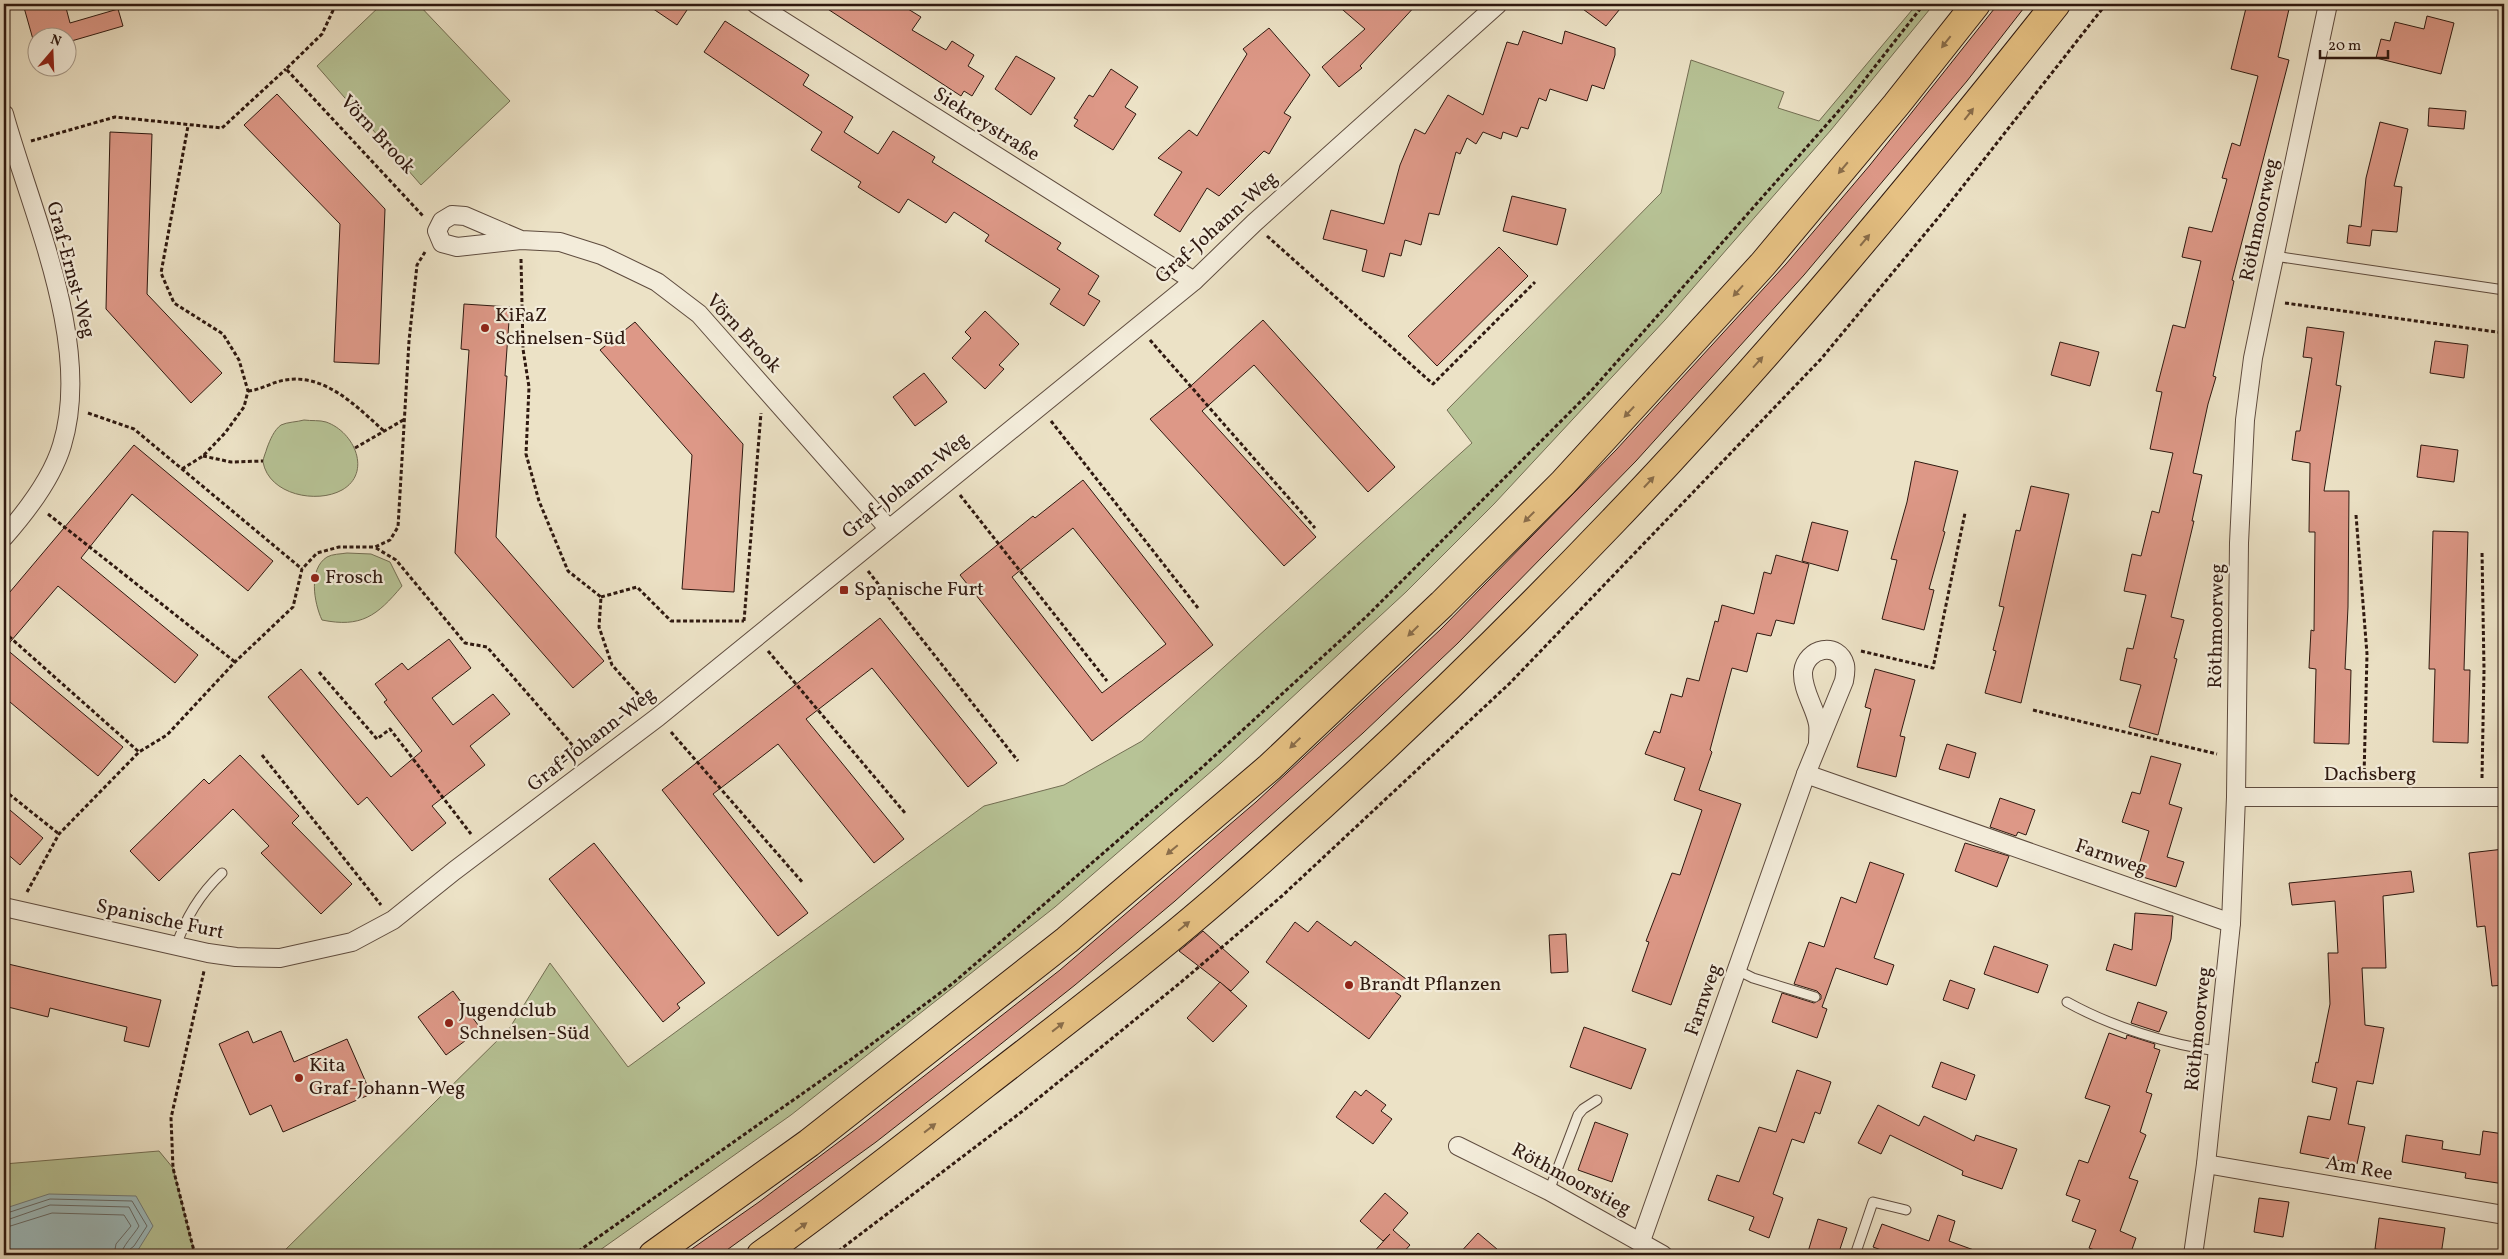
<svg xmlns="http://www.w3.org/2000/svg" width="2508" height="1259" font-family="Vollkorn,serif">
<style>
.green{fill:#b7c396;stroke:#736e53}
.water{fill:#9dbcbf;stroke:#717b79}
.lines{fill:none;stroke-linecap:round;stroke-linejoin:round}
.shore{stroke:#666a68;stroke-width:1}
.building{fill:#dd9887;stroke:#2f1910;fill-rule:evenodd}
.service-casing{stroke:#5e4b3e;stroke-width:11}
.minor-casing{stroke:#5e4b3e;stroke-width:20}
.motorway-casing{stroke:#2f1910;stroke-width:30}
.path{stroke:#2f1910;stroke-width:3;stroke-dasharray:4 2.5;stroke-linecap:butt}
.service{stroke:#f3ecda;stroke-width:9}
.minor{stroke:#f3ecda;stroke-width:18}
.motorway{stroke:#e6c183;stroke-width:28}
.oneway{fill:#8a6d4a}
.poi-dot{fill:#8f2418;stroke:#f3ecda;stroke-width:2}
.labels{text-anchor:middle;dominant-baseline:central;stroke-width:4.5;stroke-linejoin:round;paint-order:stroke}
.street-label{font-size:20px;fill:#2f1910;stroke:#f3ecda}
.poi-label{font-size:20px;fill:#2f1910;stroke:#f3ecda;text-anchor:start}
</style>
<rect width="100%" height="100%" fill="#ece2c6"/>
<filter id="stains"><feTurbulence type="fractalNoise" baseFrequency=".004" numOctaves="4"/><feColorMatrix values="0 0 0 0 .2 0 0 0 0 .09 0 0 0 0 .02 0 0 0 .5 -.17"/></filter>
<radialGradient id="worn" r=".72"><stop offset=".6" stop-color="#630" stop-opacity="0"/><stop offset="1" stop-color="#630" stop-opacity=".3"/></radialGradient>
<g class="green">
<polygon points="382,4 418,4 510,101 421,185 317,66"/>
<polygon points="1917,4 1934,4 1831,130 1665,320 1494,504 1406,592 1221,763 1055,907 791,1115 593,1255 280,1255 509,1029 550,963 628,1067 984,806 1064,785 1142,741 1472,443 1447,410 1661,193 1691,60 1784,92 1778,108 1819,121"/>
<path d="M304,420C311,421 320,420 326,422C355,432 372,473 342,490C317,504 269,495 263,462C263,458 266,452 267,448C270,440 274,430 281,425C287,422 297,422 304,420Z"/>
<path d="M347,553L371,554L390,562L402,586C377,616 361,628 322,620C314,603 308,569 327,557C332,554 341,554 347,553Z"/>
<polygon points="159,1151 173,1168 195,1255 129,1255 138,1250 7,1208 4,1216 4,1164"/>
</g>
<polygon class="water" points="49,1194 136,1196 153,1226 138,1250 129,1255 4,1255 4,1216 6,1208"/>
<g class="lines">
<g class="shore">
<polyline points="4,1214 50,1199 132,1201 147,1226 134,1246 129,1250 127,1255"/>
<path d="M4,1221L50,1205L129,1207L139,1226C134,1235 122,1246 121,1255"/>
<polyline points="4,1228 52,1213 124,1215 131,1226 116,1244 114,1255"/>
</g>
</g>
<g class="building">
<polygon points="23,4 65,4 70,23 118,9 123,26 68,42 68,38 38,38 36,50"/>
<polygon points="646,4 691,4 677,25"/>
<polygon points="820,4 900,4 921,17 912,30 946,50 952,41 974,55 968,66 984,76 972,96 964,91 961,96"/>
<polygon points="1336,4 1417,4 1360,66 1362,68 1339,87 1322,67 1365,29"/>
<polygon points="1576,4 1624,4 1606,26"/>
<polygon points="1998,4 2027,4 1967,81 1804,275 1636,461 1458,643 1363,733 1175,901 1075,985 982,1059 876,1142 720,1255 683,1255 759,1202 860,1126 1060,970 1256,802 1441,629 1616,450 1786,264 1870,165"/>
<polygon points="2247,4 2267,4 2289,9 2278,57 2289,60 2232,280 2234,281 2213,376 2216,377 2208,404 2193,473 2202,475 2192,521 2194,521 2171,617 2184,620 2174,658 2177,659 2158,735 2129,727 2141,685 2120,680 2127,648 2133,649 2146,595 2124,591 2132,554 2141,556 2152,511 2159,513 2173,453 2150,449 2162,392 2156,391 2173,325 2185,328 2201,261 2182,257 2189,227 2212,232 2227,179 2222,178 2232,143 2240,146 2258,76 2231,69"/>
<polygon points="2427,16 2454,23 2441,74 2376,58 2381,39 2390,41 2395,22 2424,29"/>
<polygon points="725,21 809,75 803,85 853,117 844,132 878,154 893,131 935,157 932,162 1061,243 1057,249 1099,276 1088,294 1100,301 1084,326 1050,304 1060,289 985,241 989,235 954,212 946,223 908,199 899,213 858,187 861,182 811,150 822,132 704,52"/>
<polygon points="1269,28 1310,75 1284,113 1291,117 1269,154 1264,151 1219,196 1207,188 1180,232 1154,215 1182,172 1158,158 1189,130 1197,136 1247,54 1243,49"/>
<polygon points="1523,31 1562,44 1565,31 1615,48 1615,55 1604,89 1592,85 1587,101 1550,89 1546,101 1539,98 1528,129 1521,127 1517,137 1503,132 1501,139 1483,132 1476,144 1467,138 1460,154 1456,152 1439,215 1429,213 1421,245 1405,240 1401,256 1390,253 1384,277 1362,271 1367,250 1323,239 1331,210 1384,224 1400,165 1415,129 1425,134 1448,95 1483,115 1507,42 1518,45"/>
<polygon points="1016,56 1055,78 1031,115 995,89"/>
<polygon points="1111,69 1138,87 1125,107 1136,114 1113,150 1074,126 1078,120 1074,118 1089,95 1093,97"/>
<polygon points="277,94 385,209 379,364 334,362 340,224 244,125"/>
<polygon points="2429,108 2466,111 2464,129 2428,126"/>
<polygon points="2380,122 2408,129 2394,186 2402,187 2397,232 2372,230 2370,246 2347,243 2349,225 2361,227 2366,178"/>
<polygon points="110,132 152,134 147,294 222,373 191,403 106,309"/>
<polygon points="1512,196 1566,209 1557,245 1503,231"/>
<polygon points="1499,247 1528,276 1437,366 1408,336"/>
<polygon points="464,304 510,307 505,376 507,376 496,537 604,661 573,688 455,553 469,350 461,349"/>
<polygon points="985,311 1019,344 999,365 1004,369 985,389 952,358 971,338 965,332"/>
<polygon points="1263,320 1395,467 1368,492 1254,365 1202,411 1316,537 1284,566 1150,419 1193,384"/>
<polygon points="635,322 743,444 734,592 682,589 692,455 600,350"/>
<polygon points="2307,327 2344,332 2336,385 2341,386 2324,491 2349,491 2348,607 2345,669 2351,670 2349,744 2314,743 2316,669 2309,668 2311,630 2314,631 2315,532 2309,532 2310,463 2292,460 2296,431 2300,431 2312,358 2303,357"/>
<polygon points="2435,341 2468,345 2464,378 2430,373"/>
<polygon points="2060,342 2099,352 2090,386 2051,375"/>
<polygon points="924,373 947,402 915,426 893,397"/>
<polygon points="134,445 273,561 248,591 132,494 81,558 198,655 175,683 58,586 5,648 123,747 98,776 4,697 4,599"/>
<polygon points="2421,445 2458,450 2454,482 2417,477"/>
<polygon points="1915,461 1958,471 1943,531 1945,532 1929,589 1934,590 1924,630 1882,619 1897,560 1891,559 1907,502"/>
<path d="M1083,480L1213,645L1092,741L960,575L1033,516L1035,518ZM1073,528L1166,644L1102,693L1012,577Z"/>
<polygon points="2031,486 2069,494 2021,703 1985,693 1996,651 1993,650 2004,607 1999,606 2016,530 2020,531"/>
<polygon points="1812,522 1848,531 1838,571 1802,561"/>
<polygon points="2433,531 2468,532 2464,670 2470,670 2468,743 2433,742 2435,669 2429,669"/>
<polygon points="1776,555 1809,564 1794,624 1776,620 1771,636 1757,633 1747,672 1732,668 1710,750 1712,752 1699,790 1741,804 1671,1005 1632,991 1649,942 1646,941 1672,873 1680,875 1702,810 1674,800 1685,768 1645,754 1654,731 1660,733 1671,694 1682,697 1687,678 1699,681 1715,621 1718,622 1722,605 1754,614 1764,572 1771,574"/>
<polygon points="880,618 997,763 968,787 872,668 806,719 904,839 874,863 778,744 747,768 713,794 808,913 778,936 662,790"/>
<polygon points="449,639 471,668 432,698 453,725 493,694 510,714 470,746 485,765 432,806 446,823 412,851 367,797 358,805 268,697 301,669 391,777 422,751 384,702 387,700 375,684 402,663 408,670"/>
<polygon points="1875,669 1915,680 1900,736 1905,737 1896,777 1857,767 1871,709 1865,707"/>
<polygon points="1947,744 1976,753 1969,778 1939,769"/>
<polygon points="240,755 299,816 292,823 352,884 321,914 261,853 269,846 233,809 159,881 130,851 204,779 209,784"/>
<polygon points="2151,756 2181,764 2169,804 2182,808 2167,857 2184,862 2176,887 2136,875 2149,831 2122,822 2132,792 2140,794"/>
<polygon points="2000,798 2035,810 2026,835 2018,832 2016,836 1990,827"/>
<polygon points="4,805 43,838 20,865 4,851"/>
<polygon points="594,843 705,983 677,1004 680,1008 663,1022 549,879"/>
<polygon points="1965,843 2009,856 1997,887 1955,871"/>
<polygon points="2504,849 2504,985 2492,986 2485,926 2477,927 2469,853"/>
<polygon points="1870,862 1904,874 1874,958 1894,965 1887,985 1836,968 1822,1007 1827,1009 1817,1038 1772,1022 1782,993 1814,1003 1821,999 1821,995 1817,991 1794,984 1809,942 1824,947 1841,897 1856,903"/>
<polygon points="2411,871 2414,892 2383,896 2386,968 2362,968 2365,1025 2384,1028 2373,1084 2357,1081 2348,1124 2365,1127 2357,1164 2300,1153 2308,1116 2330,1120 2337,1088 2312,1082 2316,1062 2318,1063 2330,1004 2328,953 2338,953 2335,901 2292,905 2289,883"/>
<polygon points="2135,913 2173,916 2171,939 2156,986 2106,970 2114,944 2132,950"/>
<polygon points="1317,921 1351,946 1355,941 1406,979 1395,992 1401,996 1369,1039 1266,962 1295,922 1308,932"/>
<polygon points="1203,931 1249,972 1231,991 1179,951"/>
<polygon points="1566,934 1568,972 1551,973 1549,935"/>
<polygon points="1994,946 2048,965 2038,993 1984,974"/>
<polygon points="4,963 161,1000 149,1047 124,1041 127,1027 50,1008 48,1017 4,1006"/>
<polygon points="1950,980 1975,989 1968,1009 1943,1000"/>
<polygon points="1220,982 1247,1006 1213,1042 1187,1018"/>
<polygon points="453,991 481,1029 446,1055 418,1017"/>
<polygon points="2138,1002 2167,1012 2159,1032 2131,1023"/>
<polygon points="1584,1027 1646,1049 1631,1089 1570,1067"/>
<polygon points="248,1031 253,1043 281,1031 294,1062 347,1039 371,1094 283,1132 271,1105 250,1115 219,1044"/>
<polygon points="2109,1033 2126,1039 2127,1035 2155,1044 2154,1048 2160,1050 2146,1092 2152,1094 2140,1132 2146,1135 2129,1178 2138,1181 2120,1231 2136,1238 2130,1255 2109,1255 2089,1248 2096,1230 2072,1221 2080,1200 2066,1195 2079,1160 2088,1163 2110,1106 2085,1098"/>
<polygon points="1941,1062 1975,1075 1966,1100 1932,1087"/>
<polygon points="1797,1070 1831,1082 1820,1114 1815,1112 1804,1143 1792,1139 1773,1194 1783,1198 1769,1238 1749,1230 1754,1217 1708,1200 1717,1175 1739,1182 1759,1127 1776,1132"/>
<polygon points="1366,1090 1386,1105 1381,1111 1392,1119 1373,1144 1336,1117 1355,1091 1361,1096"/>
<polygon points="1878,1105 1919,1126 1924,1116 1974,1141 1976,1135 2017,1149 2002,1189 1962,1175 1963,1171 1890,1135 1881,1154 1858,1143"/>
<polygon points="1595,1122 1628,1134 1612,1182 1578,1170"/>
<polygon points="2483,1131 2504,1134 2504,1184 2465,1178 2466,1173 2402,1162 2406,1135 2443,1141 2442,1149 2480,1155"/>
<polygon points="1385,1193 1408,1213 1393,1230 1410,1245 1401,1255 1371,1255 1390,1234 1383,1241 1360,1221"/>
<polygon points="2259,1198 2289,1202 2283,1237 2254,1232"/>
<polygon points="1938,1215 1955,1221 1949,1241 1982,1253 1982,1255 1882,1255 1884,1251 1873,1247 1882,1224 1929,1241"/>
<polygon points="2379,1218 2445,1228 2441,1255 2417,1255 2375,1249"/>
<polygon points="1818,1219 1847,1228 1838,1255 1807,1255"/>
<polygon points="1478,1233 1504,1255 1458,1255"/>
</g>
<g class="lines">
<defs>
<g id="service">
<polyline points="2274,256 2504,290"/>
<path d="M176,947C185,918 200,894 222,873"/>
<polyline points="1737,970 1753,978 1815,997"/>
<path d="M2067,1002C2110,1026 2169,1045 2218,1051"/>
<polyline points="1549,1191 1578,1115 1583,1109 1597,1100"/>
<polyline points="1855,1255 1873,1202 1906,1210"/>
</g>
<g id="minor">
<polyline points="756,4 1194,281"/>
<path d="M4,114C31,212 93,344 62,445C52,479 27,511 4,537"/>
<polyline points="521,240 457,247 442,243 437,231 442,221 452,215 465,216 521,240 560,242 601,255 657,282 699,314 888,528"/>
<polyline points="1806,774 2231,923"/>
<polyline points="2236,797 2504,797"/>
<polyline points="4,907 208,953 236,957 280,958 352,942 393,920 454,871 658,717 1194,281 1254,223 1498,4"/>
<polyline points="1458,1146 1549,1191 1663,1255"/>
<polyline points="2206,1164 2504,1215"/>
<path d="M1641,1241L1806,774L1844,681C1845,676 1846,670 1845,665C1839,641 1806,647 1803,672C1802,690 1815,707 1818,724C1819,730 1818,737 1818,743"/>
<polyline points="2193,1255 2206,1164 2231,923 2236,797 2239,543 2245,420 2253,358 2265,300 2328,4"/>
</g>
<g id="motorway">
<polyline points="653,1255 809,1143 1067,940 1270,767 1442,604 1563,483 1763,264 1896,105 1976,4"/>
<path d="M761,1255C838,1200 911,1142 985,1084C1066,1021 1148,959 1226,891C1360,774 1490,650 1613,521C1770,357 1915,182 2056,4"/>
</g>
</defs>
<use href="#service" class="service-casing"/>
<use href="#minor" class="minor-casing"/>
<use href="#motorway" class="motorway-casing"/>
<g class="path">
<polyline points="336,4 322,34 286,69 424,217"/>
<polyline points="31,141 115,117 222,128 286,69"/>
<polyline points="1267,236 1433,384 1535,282"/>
<polyline points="521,259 523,349 529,387 526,454 539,501 568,571 601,597 599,627 612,665 646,703"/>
<polyline points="2285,303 2504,333"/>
<polyline points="1150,340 1315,528"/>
<path d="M248,391C261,390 272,382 285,380C325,373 357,407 384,431"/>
<polyline points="88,413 134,429 302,569"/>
<polyline points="1051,421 1198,608"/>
<polyline points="355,448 405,419"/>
<polyline points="203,456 231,462 263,461"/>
<polyline points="182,469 203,456 225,433 244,407 248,391 239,360 223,334 174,303 161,273 188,126"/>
<polyline points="960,495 1107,681"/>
<polyline points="48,514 235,662"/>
<polyline points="2356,515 2367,654 2364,777"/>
<polyline points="376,548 396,560 465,643 487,647 574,747 543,774 546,778"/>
<polyline points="868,571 1018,761"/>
<polyline points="601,597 637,587 671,621 744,621"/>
<polyline points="744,621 761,413"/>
<polyline points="4,632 139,752"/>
<polyline points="768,651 905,813"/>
<polyline points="1861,651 1933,668 1965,513"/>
<polyline points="319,672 377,739 390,729 471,834"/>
<polyline points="2033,710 2217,754"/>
<polyline points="671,732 803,883"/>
<polyline points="262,755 381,905"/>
<polyline points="2482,778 2484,670 2482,551"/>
<polyline points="4,790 59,834"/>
<polyline points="27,892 59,834 139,752 167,735 235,662 293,607 302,569 317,553 339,547 375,547 390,540 398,527 409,341 417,265 425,252"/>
<polyline points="195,1255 173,1168 171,1118 204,971"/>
<polyline points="573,1255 853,1058 952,984 1197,772 1367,616 1591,391 1851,97 1924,4"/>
<polyline points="833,1255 1024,1110 1180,983 1282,896 1510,683 1821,359 1938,218 2106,4"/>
</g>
<use href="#service" class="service"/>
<use href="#minor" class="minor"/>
<use href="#motorway" class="motorway"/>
</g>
<defs><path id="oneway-solid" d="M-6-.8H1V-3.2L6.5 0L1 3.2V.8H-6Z" transform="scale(1.25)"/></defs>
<g class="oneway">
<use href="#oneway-solid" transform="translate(1946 42) rotate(128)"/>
<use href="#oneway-solid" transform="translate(1969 114) rotate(-52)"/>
<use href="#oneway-solid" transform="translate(1843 168) rotate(130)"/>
<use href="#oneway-solid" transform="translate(1865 240) rotate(-50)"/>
<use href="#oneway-solid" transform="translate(1738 291) rotate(132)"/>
<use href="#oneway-solid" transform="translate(1758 362) rotate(-48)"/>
<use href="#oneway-solid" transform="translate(1629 412) rotate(133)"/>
<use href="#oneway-solid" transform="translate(1649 482) rotate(-47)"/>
<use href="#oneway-solid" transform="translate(1529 517) rotate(135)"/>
<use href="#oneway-solid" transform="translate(1413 631) rotate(136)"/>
<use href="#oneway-solid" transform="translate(1295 743) rotate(136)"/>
<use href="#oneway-solid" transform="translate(1172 850) rotate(140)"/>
<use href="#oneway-solid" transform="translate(1184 926) rotate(-39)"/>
<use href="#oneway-solid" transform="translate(1058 1027) rotate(-38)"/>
<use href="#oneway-solid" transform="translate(930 1128) rotate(-38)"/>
<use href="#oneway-solid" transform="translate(801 1227) rotate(-36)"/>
</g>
<g class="poi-dot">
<circle cx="485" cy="328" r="5"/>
<circle cx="315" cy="578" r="5"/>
<rect x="839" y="585" width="10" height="10" rx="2.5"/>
<circle cx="1349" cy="985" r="5"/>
<circle cx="449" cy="1023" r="5"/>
<circle cx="299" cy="1078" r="5"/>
</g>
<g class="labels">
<g class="street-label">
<text transform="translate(986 125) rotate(32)">Siekreystraße</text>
<text transform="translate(377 135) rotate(47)">Vörn Brook</text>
<text transform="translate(2260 220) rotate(-78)">Röthmoorweg</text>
<text transform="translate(1217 228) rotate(-42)">Graf-Johann-Weg</text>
<text transform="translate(70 270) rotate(75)">Graf-Ernst-Weg</text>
<text transform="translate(743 334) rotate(47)">Vörn Brook</text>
<text transform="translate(906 486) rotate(-39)">Graf-Johann-Weg</text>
<text transform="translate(2217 626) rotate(-89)">Röthmoorweg</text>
<text transform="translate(592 740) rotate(-38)">Graf-Johann-Weg</text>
<text x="2370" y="775">Dachsberg</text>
<text transform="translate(2111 858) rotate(19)">Farnweg</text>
<text transform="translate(160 920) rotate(12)">Spanische Furt</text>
<text transform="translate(1704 1000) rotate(-71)">Farnweg</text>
<text transform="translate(2199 1029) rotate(-84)">Röthmoorweg</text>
<text transform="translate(2359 1169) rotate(10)">Am Ree</text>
<text transform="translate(1571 1180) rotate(28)">Röthmoorstieg</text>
</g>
<g class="poi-label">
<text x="495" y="316">KiFaZ<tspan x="495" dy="23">Schnelsen-Süd</tspan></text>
<text x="325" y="578">Frosch</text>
<text x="854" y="590">Spanische Furt</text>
<text x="1359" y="985">Brandt Pflanzen</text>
<text x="459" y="1011">Jugendclub<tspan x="459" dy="23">Schnelsen-Süd</tspan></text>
<text x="309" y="1066">Kita<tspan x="309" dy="23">Graf-Johann-Weg</tspan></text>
</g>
</g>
<rect width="2508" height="1259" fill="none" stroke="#ece2c6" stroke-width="20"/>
<rect x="5" y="5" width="2498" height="1249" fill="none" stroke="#2f1910" stroke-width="2.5"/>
<rect x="10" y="10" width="2488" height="1239" fill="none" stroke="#2f1910"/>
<g transform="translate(52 52) rotate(19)"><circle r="24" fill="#f3ecda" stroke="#a59889"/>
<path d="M0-4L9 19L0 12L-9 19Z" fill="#8f2418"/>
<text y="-8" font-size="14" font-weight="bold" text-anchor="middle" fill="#2f1910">N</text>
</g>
<path d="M2320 50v8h68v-8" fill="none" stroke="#2f1910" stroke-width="2.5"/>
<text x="2328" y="50" font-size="15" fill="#2f1910" stroke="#f3ecda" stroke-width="4" paint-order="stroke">20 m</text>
<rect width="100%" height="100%" filter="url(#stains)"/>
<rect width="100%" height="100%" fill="url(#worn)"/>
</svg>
